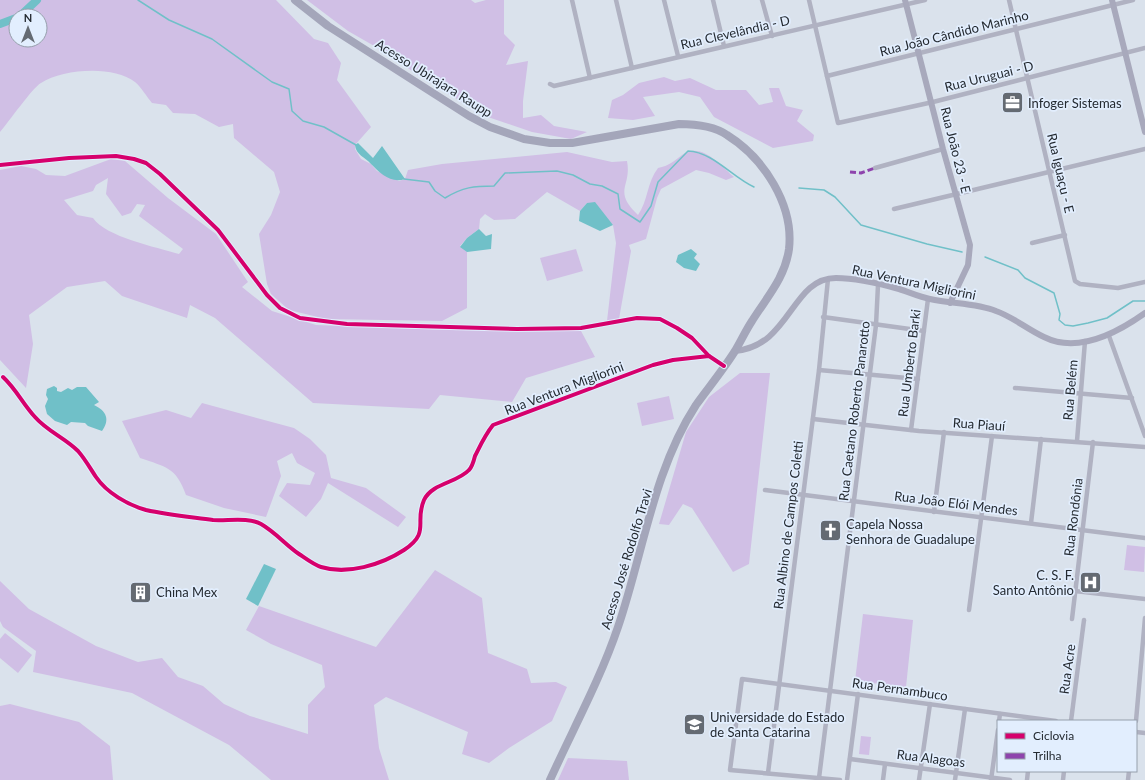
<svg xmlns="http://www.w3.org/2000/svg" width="1145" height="780" font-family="Lato,sans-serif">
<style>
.green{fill:#d0bfe5;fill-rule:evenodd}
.water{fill:#70c0c8}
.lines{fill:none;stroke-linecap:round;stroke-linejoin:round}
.stream{stroke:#70c0c8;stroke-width:1.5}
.river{stroke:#70c0c8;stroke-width:8}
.street{stroke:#b0b2c2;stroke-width:4.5}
.secondary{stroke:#a8a9bc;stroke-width:6}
.highway{stroke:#a4a6ba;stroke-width:8}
.quiet{stroke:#8e44ad;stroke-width:3;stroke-dasharray:6 3;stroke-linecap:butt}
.cycleway-casing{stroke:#e2eefe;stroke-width:6}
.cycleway{stroke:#d6006c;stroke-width:4}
.labels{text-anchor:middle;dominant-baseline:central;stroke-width:3.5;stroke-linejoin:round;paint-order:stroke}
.street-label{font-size:13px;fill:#242a31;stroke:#e2eefe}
.poi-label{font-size:13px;fill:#242a31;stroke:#e2eefe;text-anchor:start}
</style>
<rect width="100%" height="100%" fill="#dae2ec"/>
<g class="green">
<path d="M0,0H276L314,39L328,43L341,63L337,80L371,127L355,145V149L361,159L371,164L377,171L399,181L405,179L408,170L442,164L567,152L612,162L627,161C632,187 612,190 638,215C648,201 647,182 658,168C669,166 674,161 682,155C701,141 720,165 734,177L726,180L709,173L696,170L661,189L657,198L646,239L629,245L631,251L619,319L607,321L616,243L613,225L587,203L580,211L547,192L515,219L494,220L485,214L480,219L479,229L467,238L460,246L467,252V308L442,321L326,319L289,310L271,294L267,284L259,234L271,215L280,192L274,172L234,138L233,124L219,127L195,114L173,113L166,105L152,103C147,97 141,87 135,82C113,65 63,69 41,83C33,87 8,123 0,132ZM16,16H40V40H16Z"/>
<polygon points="307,0 471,0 475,3 486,0 504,0 504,34 515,45 506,65 528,61 523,101 523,118 541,115 554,126 587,132 571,139 532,132 485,116 419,76 390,55 348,31"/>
<polygon points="664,77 675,81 690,78 716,90 746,90 759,105 773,102 769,88 779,88 786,106 803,110 797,121 814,135 813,141 773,148 714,117 700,97 679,92 643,97 655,116 633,120 608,118 612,100 623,95 639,83"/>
<path d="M111,159L125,161L168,198L216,234L248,282L242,287L272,311L316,325L450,330L581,331L595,357L526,378L512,402L440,395L429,409L313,403L215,318L190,305L187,318L122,296L105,281L67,287L29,315L33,344L26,388L0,360V170L21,166L36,169L46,175L65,176ZM108,178L106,194L122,216L131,213L137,204L145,205L139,216L183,249L179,254C156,247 106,237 93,218L77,215L64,200L93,191L96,185Z"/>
<polygon points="576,249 583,271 547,281 540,258"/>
<polygon points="740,373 770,373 749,564 733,572 692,508 683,504 669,525 659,524 686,432 709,397"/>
<polygon points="669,396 674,419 642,426 637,403"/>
<path d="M202,403L294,428L310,439L326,455L331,478L366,488L406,517L398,527L328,483L321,499L306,517L279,496L287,483L310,485L315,473L297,463L292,453L277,461L281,476L266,517L224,508L186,495C176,467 166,467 140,458L122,421L166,410L191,418Z"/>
<polygon points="1127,545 1145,547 1144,572 1124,570"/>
<polygon points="435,570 482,598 488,653 527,669 531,683 556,682 567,687 552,721 509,748 489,763 462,754 468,732 386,697 374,705 379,748 389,780 271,780 229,745 132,693 33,672 36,651 3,627 0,621 0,581 29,609 96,646 138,662 162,658 178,677 203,686 224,704 250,716 308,734 308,705 325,687 322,665 271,644 246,630 259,606 376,647"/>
<polygon points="863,614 913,620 906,687 855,681"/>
<polygon points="5,633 32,655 18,673 0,658 0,639"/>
<polygon points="10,704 79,722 110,746 113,780 0,780 0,706"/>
<polygon points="861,736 871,737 869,755 859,754"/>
<polygon points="568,758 627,761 629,780 558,780"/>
</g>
<g class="water">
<path d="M358,143L373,158L382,146L405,179C391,184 380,173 371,164C365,157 356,155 355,145Z"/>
<polygon points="595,202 613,225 600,231 579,221 580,211 587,203"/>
<polygon points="479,229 486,236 492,234 491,249 467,252 460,247 467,238"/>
<polygon points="691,249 697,254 694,258 700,264 696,271 684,268 676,262 678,255"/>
<path d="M54,386L57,388V391L61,392L68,388L72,390L77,387H86L99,402L94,405C107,411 110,420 102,431L88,426L85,423L71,422L67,425L55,421L47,414L45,406L48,399L46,395L47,389Z"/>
<polygon points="264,564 276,569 258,606 246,599"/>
</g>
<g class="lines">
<g class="stream">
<polyline points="138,0 169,20 212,39 272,82 289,89 292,111 303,121 324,127 356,145"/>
<path d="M404,179L429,182L435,191L445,198C463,187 474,186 494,186L505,173L557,171L573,175L590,184L602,186L618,194L620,209L640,222L651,206L658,182L688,151C713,152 732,177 754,187"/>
<polyline points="799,188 824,190 835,197 861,225 927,244 962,252"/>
<polyline points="985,257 1018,270 1025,278 1054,293 1060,314 1059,320 1065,325 1073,326 1088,323 1107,318 1133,301 1145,301"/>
</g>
<g class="river">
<polyline points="20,16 37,0"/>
<polyline points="0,24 16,18"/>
</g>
<g class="street">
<polyline points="572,0 590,78"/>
<polyline points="616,0 632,68"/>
<polyline points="664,0 678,56"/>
<polyline points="713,0 724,46"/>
<polyline points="762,0 772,36"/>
<polyline points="809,0 838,123 933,102 1145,48"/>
<polyline points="1009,0 1075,281 1080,284 1118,288 1145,282"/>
<polyline points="827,76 1133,0"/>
<polyline points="550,84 554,86 925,0"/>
<polyline points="0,165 69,158 116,156 134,159 146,163 160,174 218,230 267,295 280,308 300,318 347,324 517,329 581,328 637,318 660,319 677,328 692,338 709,356"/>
<polyline points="875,168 943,149"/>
<polyline points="894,209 1145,149"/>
<polyline points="1032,243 1065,235"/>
<polyline points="823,317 924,331"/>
<polyline points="1109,336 1145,436"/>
<polyline points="819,370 918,379"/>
<path d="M3,377C16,389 23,404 35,417C47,431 65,438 78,451C85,459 90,468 96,477C107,493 128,505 146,510C168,515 191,517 213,520C228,521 248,517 261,524C275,532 286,545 299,554C305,558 314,565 321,567C347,575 381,565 404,550C431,532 414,523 424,500C432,483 457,483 469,470C472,467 474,460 475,456C481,444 485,435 493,425L653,365L673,360L709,356L724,366"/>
<polyline points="1015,388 1132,398"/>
<polyline points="813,419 919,431 1145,447"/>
<polyline points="911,430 928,299"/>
<polyline points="1077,441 1085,341"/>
<polyline points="765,490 1145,538"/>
<polyline points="934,512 944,432"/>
<polyline points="1031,523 1041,439"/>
<polyline points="1075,591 1145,599"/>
<polyline points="969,610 992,436"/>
<polyline points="1072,619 1093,442"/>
<polyline points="999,721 1000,714"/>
<polyline points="1071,721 1084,620"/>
<polyline points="1136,721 1145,618"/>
<polyline points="1136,732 1145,733"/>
<polyline points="850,759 1010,780"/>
<polyline points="768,773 819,370 828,279"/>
<polyline points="819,778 876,325 878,285"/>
<polyline points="840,780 730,770 742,679 1056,721"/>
<polyline points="847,780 858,694"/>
<polyline points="883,780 885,764"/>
<polyline points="919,780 930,704"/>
<polyline points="955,780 965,709"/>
<polyline points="991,780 998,730"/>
<polyline points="1027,780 1028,771"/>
<polyline points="1063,780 1064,771"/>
<polyline points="1128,780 1129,771"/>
</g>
<g class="secondary">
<polyline points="905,0 943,149 970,245 968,265 950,303"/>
<polyline points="1112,0 1145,132"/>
<path d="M735,351C791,346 791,278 836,278C854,278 881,284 899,289C909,292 919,297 930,299C951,304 976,303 996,311C1013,317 1027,329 1044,337C1078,354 1117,333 1145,313"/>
</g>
<path class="highway" d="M295,0L328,26L469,116L490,127L524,139L550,143H572L679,124C695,124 714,126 727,135C764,158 794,205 789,249C785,278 767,297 752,321C746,330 741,341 735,351C723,370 709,387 696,405C653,471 643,554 618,627C600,680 573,729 550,780"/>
<polyline class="quiet" points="850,172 861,173 875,168"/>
<defs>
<g id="cycleway">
<polyline points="0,165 69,158 116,156 134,159 146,163 160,174 218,230 267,295 280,308 300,318 347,324 517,329 581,328 637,318 660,319 677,328 692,338 709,356"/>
<path d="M3,377C16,389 23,404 35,417C47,431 65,438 78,451C85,459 90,468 96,477C107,493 128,505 146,510C168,515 191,517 213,520C228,521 248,517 261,524C275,532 286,545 299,554C305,558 314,565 321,567C347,575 381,565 404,550C431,532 414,523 424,500C432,483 457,483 469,470C472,467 474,460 475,456C481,444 485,435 493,425L653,365L673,360L709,356L724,366"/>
</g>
</defs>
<use href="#cycleway" class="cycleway-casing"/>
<use href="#cycleway" class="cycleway"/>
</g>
<defs>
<symbol id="office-square" viewBox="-11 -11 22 22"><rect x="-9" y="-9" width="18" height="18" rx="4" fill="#646a72" stroke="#e2eefe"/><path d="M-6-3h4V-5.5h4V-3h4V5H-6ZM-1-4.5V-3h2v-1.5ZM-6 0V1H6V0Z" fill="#fff"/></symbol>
<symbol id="church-square" viewBox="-11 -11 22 22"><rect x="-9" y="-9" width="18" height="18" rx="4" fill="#646a72" stroke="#e2eefe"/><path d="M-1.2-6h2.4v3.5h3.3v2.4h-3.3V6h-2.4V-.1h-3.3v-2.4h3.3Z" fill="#fff"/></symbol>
<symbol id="hospital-square" viewBox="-11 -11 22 22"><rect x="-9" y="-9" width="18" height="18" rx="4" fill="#646a72" stroke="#e2eefe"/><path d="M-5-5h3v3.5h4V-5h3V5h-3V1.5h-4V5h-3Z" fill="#fff"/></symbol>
<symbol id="building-square" viewBox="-11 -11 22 22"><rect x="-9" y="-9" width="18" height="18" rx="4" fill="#646a72" stroke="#e2eefe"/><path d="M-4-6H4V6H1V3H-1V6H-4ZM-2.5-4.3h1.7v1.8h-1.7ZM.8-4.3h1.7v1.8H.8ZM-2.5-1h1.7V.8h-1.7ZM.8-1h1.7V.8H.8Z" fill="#fff"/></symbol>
<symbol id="university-square" viewBox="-11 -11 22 22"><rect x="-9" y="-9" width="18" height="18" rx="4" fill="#646a72" stroke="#e2eefe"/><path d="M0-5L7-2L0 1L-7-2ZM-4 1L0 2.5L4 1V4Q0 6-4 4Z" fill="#fff"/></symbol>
</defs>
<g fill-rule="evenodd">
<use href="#office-square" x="1000" y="90" width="25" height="25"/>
<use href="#church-square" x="818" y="518" width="25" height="25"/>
<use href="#hospital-square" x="1078" y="570" width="25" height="25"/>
<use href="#building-square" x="128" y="580" width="25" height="25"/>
<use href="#university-square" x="682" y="712" width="25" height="25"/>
</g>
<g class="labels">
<g class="street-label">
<text transform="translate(735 32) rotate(-13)">Rua Clevelândia - D</text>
<text transform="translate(954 33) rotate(-14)">Rua João Cândido Marinho</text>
<text transform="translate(989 76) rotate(-14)">Rua Uruguai - D</text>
<text transform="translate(434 78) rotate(32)">Acesso Ubirajara Raupp</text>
<text transform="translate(956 150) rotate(76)">Rua João 23 - E</text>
<text transform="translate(1061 173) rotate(77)">Rua Iguaçu - E</text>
<text transform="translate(914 282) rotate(12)">Rua Ventura Migliorini</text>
<text transform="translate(909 363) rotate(-83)">Rua Umberto Barki</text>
<text transform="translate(564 388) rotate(-21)">Rua Ventura Migliorini</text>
<text transform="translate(1070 390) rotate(-85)">Rua Belém</text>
<text transform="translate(854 411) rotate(-83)">Rua Caetano Roberto Panarotto</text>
<text transform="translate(979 424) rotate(4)">Rua Piauí</text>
<text transform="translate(956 503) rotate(7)">Rua João Elói Mendes</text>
<text transform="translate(1073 517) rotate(-83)">Rua Rondônia</text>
<text transform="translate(788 525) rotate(-83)">Rua Albino de Campos Coletti</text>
<text transform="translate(626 559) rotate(-73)">Acesso José Rodolfo Travi</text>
<text transform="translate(1067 669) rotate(-82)">Rua Acre</text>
<text transform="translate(900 689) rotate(8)">Rua Pernambuco</text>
<text transform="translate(931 758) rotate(7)">Rua Alagoas</text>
</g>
<g class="poi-label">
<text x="1028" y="103">Infoger Sistemas</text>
<text x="846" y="524">Capela Nossa<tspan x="846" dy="15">Senhora de Guadalupe</tspan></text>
<text x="1074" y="575" text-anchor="end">C. S. F.<tspan x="1074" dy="15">Santo Antônio</tspan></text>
<text x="156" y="592">China Mex</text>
<text x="710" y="717">Universidade do Estado<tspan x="710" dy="15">de Santa Catarina</tspan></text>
</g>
</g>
<rect x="997" y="720" width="140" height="52" fill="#e2eefe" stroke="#96a0ac"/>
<rect x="1005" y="733" width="20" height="6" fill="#d6006c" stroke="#96a0ac"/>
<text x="1033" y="740" font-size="12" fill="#242a31">Ciclovia</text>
<rect x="1005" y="753" width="20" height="6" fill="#8e44ad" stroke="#96a0ac"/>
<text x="1033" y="760" font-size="12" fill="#242a31">Trilha</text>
<g transform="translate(28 28)"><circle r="19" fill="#e2eefe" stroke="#96a0ac"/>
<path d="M0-3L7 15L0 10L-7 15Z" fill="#646a72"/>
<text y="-6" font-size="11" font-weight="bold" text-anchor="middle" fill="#242a31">N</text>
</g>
</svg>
